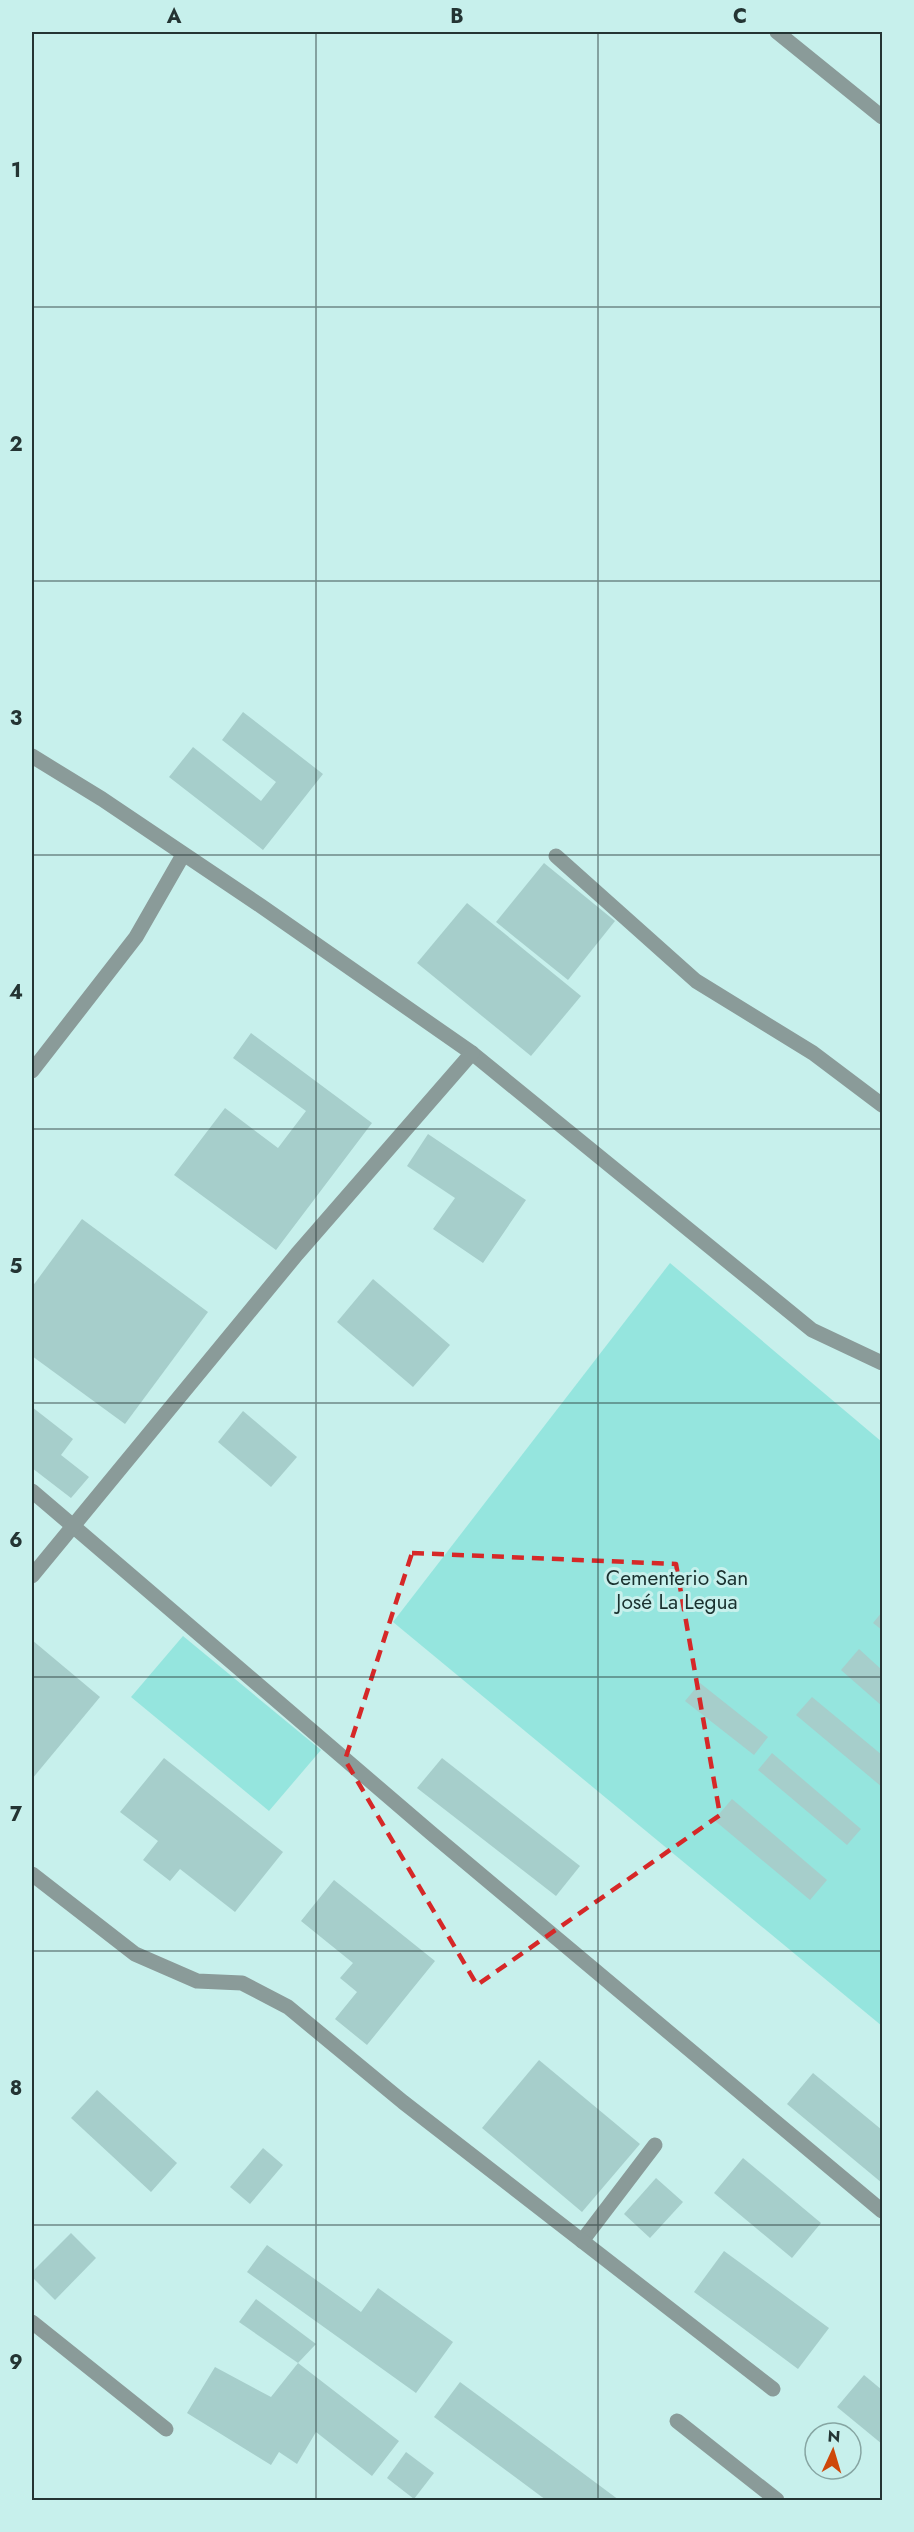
<svg xmlns="http://www.w3.org/2000/svg" width="914" height="2532" font-family="Jost,sans-serif">
<style>
.green{fill:#95e5de}
.building{fill:#a6cecb}
.lines{fill:none;stroke-linecap:round;stroke-linejoin:round}
.lane{stroke:#8a9b99;stroke-width:15}
.street{stroke:#8a9b99;stroke-width:15}
.marked{fill:none;stroke:#d62828;stroke-width:4.5;stroke-dasharray:12 8;stroke-linejoin:round}
.grid{fill:none;stroke:#243433;stroke-width:1.5;stroke-opacity:0.55}
.labels{text-anchor:middle;dominant-baseline:central;stroke-width:6;stroke-linejoin:round;paint-order:stroke}
.park-label{font-size:21px;fill:#1a312f;stroke:#c7f0ec}
.neatline{fill:none;stroke:#243433;stroke-width:2}
.grid-label{font-size:20px;text-anchor:middle;font-weight:bold;fill:#243433}
</style>
<rect width="100%" height="100%" fill="#c7f0ec"/>
<g class="green">
<polygon points="670,1263 882,1442 882,2026 393,1622"/>
<polygon points="183,1636 321,1750 269,1811 131,1697"/>
</g>
<g class="building">
<polygon points="243,712 323,774 263,850 169,777 193,747 261,801 276,782 222,740"/>
<polygon points="544,863 615,921 568,980 496,922"/>
<polygon points="467,903 581,996 531,1056 417,963"/>
<polygon points="251,1033 372,1123 276,1250 174,1175 225,1108 278,1148 306,1111 233,1058"/>
<polygon points="428,1134 526,1200 483,1263 433,1229 455,1198 407,1166"/>
<polygon points="82,1219 208,1312 125,1424 32,1356 32,1287"/>
<polygon points="373,1279 450,1345 413,1387 337,1322"/>
<polygon points="32,1407 73,1439 61,1455 89,1477 71,1498 32,1468"/>
<polygon points="243,1411 297,1457 271,1487 218,1442"/>
<polygon points="882,1612 882,1630 873,1623"/>
<polygon points="32,1640 100,1697 32,1779"/>
<polygon points="859,1649 882,1670 882,1706 841,1670"/>
<polygon points="700,1683 768,1737 754,1755 685,1701"/>
<polygon points="812,1697 882,1755 882,1787 796,1715"/>
<polygon points="772,1753 861,1829 847,1845 758,1770"/>
<polygon points="164,1758 283,1852 235,1912 180,1869 170,1881 143,1860 158,1841 120,1812"/>
<polygon points="442,1758 580,1866 556,1896 417,1788"/>
<polygon points="732,1799 827,1880 810,1900 714,1820"/>
<polygon points="334,1880 435,1961 367,2045 335,2019 357,1992 340,1978 353,1963 301,1921"/>
<polygon points="539,2060 640,2144 582,2212 482,2128"/>
<polygon points="813,2073 882,2130 882,2183 787,2104"/>
<polygon points="97,2090 177,2163 151,2192 71,2118"/>
<polygon points="263,2148 283,2165 250,2204 230,2187"/>
<polygon points="743,2158 821,2223 792,2258 714,2193"/>
<polygon points="656,2178 683,2202 650,2238 624,2214"/>
<polygon points="71,2233 96,2258 55,2300 32,2277 32,2272"/>
<polygon points="267,2245 361,2312 378,2288 453,2342 416,2393 247,2272"/>
<polygon points="724,2251 829,2328 798,2369 694,2292"/>
<polygon points="256,2299 316,2344 298,2363 239,2322"/>
<polygon points="298,2363 399,2441 372,2476 316,2432 297,2464 279,2452 271,2465 187,2413 215,2367 271,2397"/>
<polygon points="864,2375 882,2390 882,2444 837,2407"/>
<polygon points="460,2382 619,2500 546,2500 434,2417"/>
<polygon points="406,2452 434,2473 414,2499 387,2478"/>
</g>
<g class="lines">
<g class="lane">
<polyline points="32,1491 73,1526"/>
<polyline points="582,2241 655,2145"/>
<polyline points="677,2421 777,2500"/>
</g>
<g class="street">
<polyline points="777,32 882,117"/>
<polyline points="32,756 102,799 261,906 472,1053 812,1330 882,1363"/>
<polyline points="556,856 696,981 813,1053 882,1105"/>
<polyline points="32,1071 136,937 183,855"/>
<polyline points="73,1526 431,1833 882,2211"/>
<polyline points="32,1576 297,1254 472,1053"/>
<polyline points="32,1874 135,1954 197,1981 242,1983 288,2007 403,2102 773,2389"/>
<polyline points="32,2322 166,2429"/>
</g>
</g>
<path class="marked" d="M412,1553L676,1564L720,1815L477,1985L345,1760Z"/>
<path class="grid" d="M316,32V2500M598,32V2500M32,307H882M32,581H882M32,855H882M32,1129H882M32,1403H882M32,1677H882M32,1951H882M32,2225H882"/>
<g class="labels">
<g class="park-label">
<text x="677" y="1578">Cementerio San<tspan x="677" dy="24">José La Legua</tspan></text>
</g>
</g>
<rect width="914" height="2532" fill="none" stroke="#c7f0ec" stroke-width="66"/>
<g transform="translate(833 2451) rotate(4)"><circle r="28" fill="#c7f0ec" stroke="#86a5a2" stroke-width="1.5"/>
<path d="M0-4.5L10 22L0 15L-10 22Z" fill="#ce480a"/>
<text y="-9" font-size="16" font-weight="bold" text-anchor="middle" fill="#243433">N</text>
</g>
<rect x="33" y="33" width="848" height="2466" class="neatline"/>
<g class="grid-label">
<text x="174" y="23">A</text>
<text x="457" y="23">B</text>
<text x="740" y="23">C</text>
<text x="16" y="177">1</text>
<text x="16" y="451">2</text>
<text x="16" y="725">3</text>
<text x="16" y="999">4</text>
<text x="16" y="1273">5</text>
<text x="16" y="1547">6</text>
<text x="16" y="1821">7</text>
<text x="16" y="2095">8</text>
<text x="16" y="2369">9</text>
</g>
</svg>
